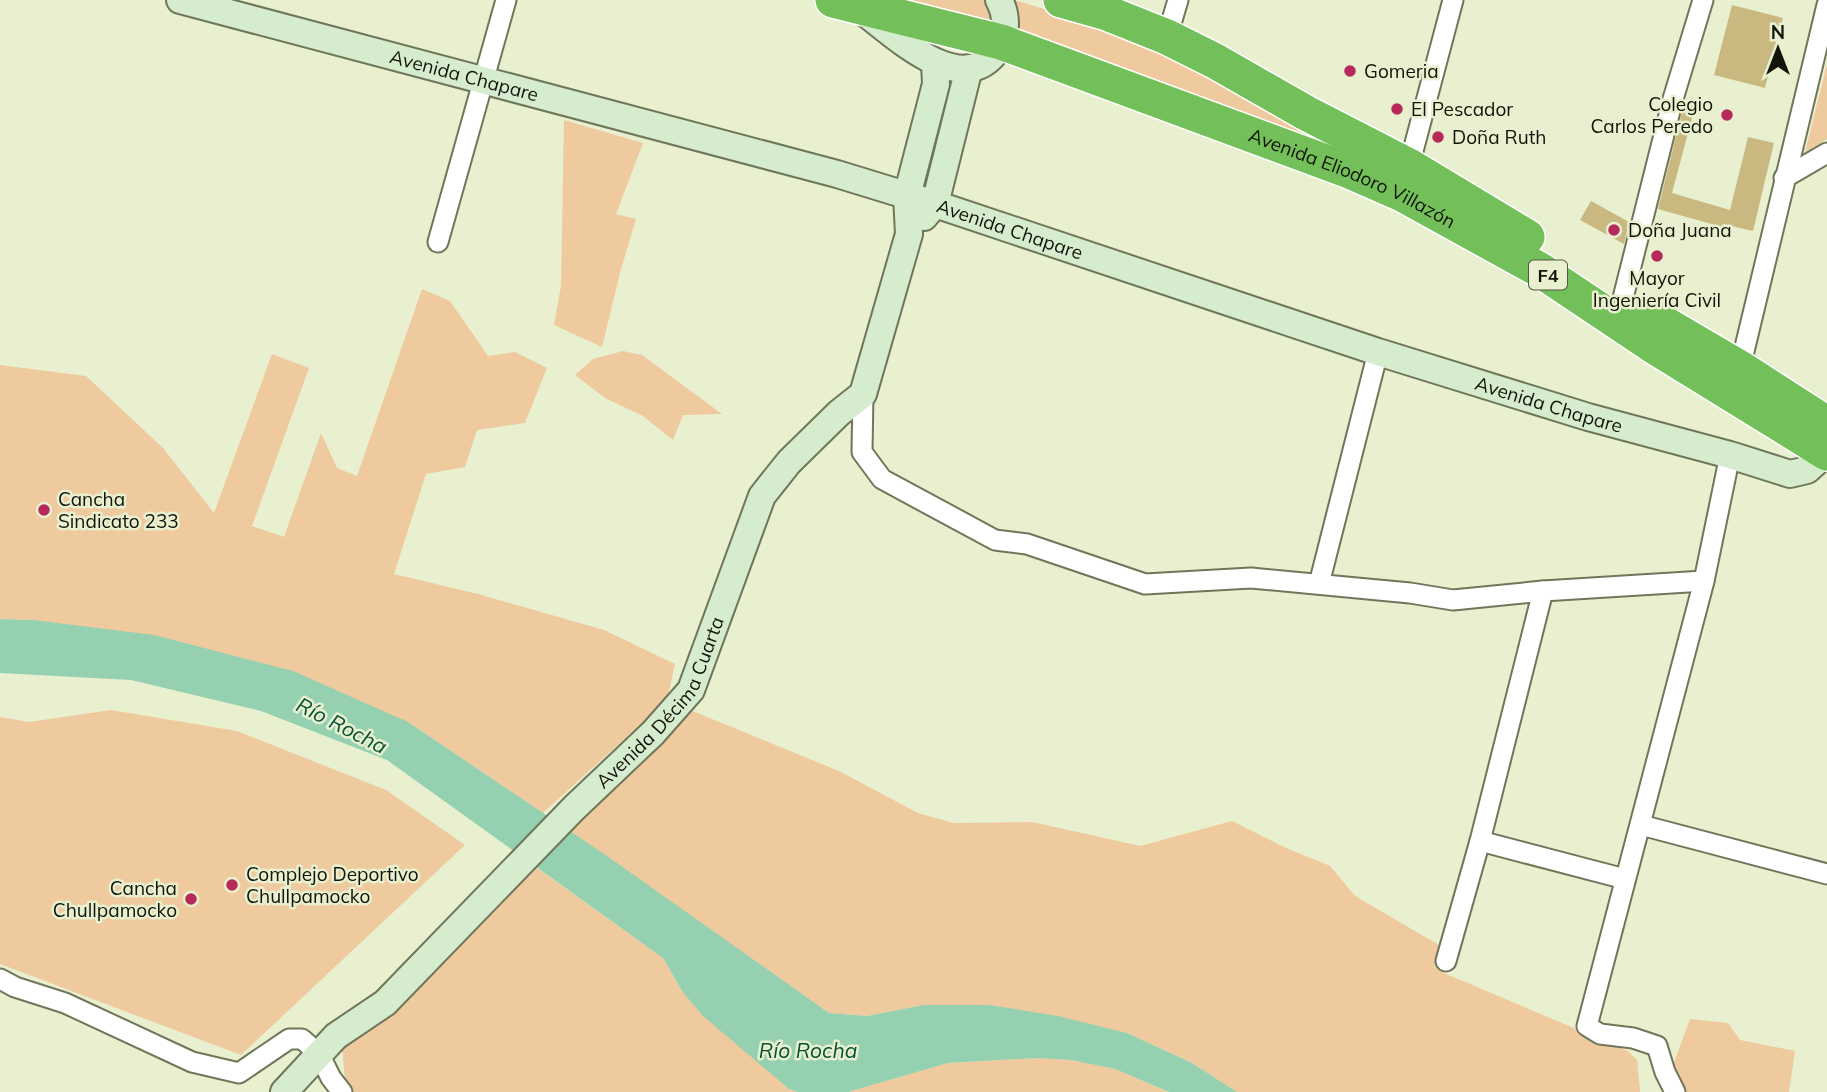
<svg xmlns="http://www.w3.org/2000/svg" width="1827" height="1092" font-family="Mulish,sans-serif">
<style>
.green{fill:#eeca9e}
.water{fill:#95d0b1}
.building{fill:#c9b981}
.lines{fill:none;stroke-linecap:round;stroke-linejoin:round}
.street-casing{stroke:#707659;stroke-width:23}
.secondary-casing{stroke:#707659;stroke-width:30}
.highway-casing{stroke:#fff;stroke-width:38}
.street{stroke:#fff;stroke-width:19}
.secondary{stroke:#d5ecce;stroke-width:26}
.highway{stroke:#73c05a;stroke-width:35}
.poi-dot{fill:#b7295a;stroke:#e9f0cf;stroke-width:2.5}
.labels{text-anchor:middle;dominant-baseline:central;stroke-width:5;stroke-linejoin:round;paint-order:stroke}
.shield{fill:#e9f0cf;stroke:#525644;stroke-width:2}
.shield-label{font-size:18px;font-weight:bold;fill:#121409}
.poi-label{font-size:19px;fill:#121409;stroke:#e9f0cf;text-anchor:start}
.street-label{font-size:19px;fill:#121409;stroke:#e9f0cf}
.water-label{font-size:21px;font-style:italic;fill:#055235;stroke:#e9f0cf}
</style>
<rect width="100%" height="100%" fill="#e9f0cf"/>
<g class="green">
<polygon points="873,0 990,0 997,32"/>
<polygon points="1005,0 1014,0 1135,36 1415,183 1010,37"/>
<polygon points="1827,64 1827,139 1805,152"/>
<polygon points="564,120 643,143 616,214 636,219 621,269 602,347 554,325 561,286"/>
<polygon points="422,289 450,301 488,356 515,352 547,368 525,423 477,430 465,467 426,474 394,574 478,594 604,630 675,664 667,700 543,813 408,722 33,620 0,619 0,365 86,376 163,448 214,513 272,354 309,368 252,526 284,537 321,433 337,468 357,476"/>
<polygon points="623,351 642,355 722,414 683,415 673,440 643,416 605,398 575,375 593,359"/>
<polygon points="111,710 237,731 386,790 465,845 241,1055 0,964 0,717 29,722"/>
<polygon points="690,710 839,771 918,813 953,823 1032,822 1140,846 1232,821 1286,848 1330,866 1355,896 1439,945 1444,973 1628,1051 1637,1060 1640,1092 1237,1092 1192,1063 1127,1033 989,1005 923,1005 867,1016 829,1013 570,831"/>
<polygon points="537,868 663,958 682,991 789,1089 798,1092 346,1092 342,1046 391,1013"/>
<polygon points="1690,1019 1728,1023 1740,1040 1795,1051 1789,1092 1684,1092 1673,1065"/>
<polygon points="1037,1058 1071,1060 1115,1069 1169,1092 848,1092 948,1063"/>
</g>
<polygon class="water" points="0,619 33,620 154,635 293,671 408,722 607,856 829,1013 867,1016 923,1005 989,1005 1058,1016 1127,1033 1192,1063 1237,1092 1169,1092 1115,1069 1071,1060 1037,1058 948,1063 848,1092 798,1092 789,1089 703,1016 682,991 663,958 387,760 261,711 131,680 0,673"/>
<g class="building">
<polygon points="1732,5 1783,18 1765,88 1714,75"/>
<polygon points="1684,104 1695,107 1672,193 1730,210 1748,137 1774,143 1753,231 1723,224 1722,227 1658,209"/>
<polygon points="1591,201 1629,222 1624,244 1580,220"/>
</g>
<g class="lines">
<defs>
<g id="street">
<polyline points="1167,37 1178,0"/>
<polyline points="1409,166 1453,0"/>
<polyline points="1784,178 1827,153"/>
<polyline points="438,242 506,0"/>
<polyline points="1623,298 1673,99 1703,0"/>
<polyline points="1740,368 1827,5"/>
<polyline points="863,394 862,452 882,479 995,540 1027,544 1145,584 1251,578 1410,593 1453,600 1543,591 1704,581"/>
<polyline points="1319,584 1378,352"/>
<polyline points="1641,825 1827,874"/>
<polyline points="1480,841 1625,879"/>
<polyline points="1446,961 1480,841 1543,591"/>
<polyline points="0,979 15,987 65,1003 192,1062 239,1073 289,1039 302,1039 319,1054 331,1078 342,1092"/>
<polyline points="1675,1092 1665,1072 1657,1046 1633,1038 1600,1034 1587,1026 1704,581 1730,455"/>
</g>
<g id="secondary">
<path id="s1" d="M180,0L837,174L935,204L1378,352L1588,417L1730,455L1790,474L1807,470L1826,453"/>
<path d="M864,12C896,36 965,103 999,47C1007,32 1007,15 999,0"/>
<polyline points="924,217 935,204 969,68"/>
<path id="s2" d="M284,1092L336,1036L385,1003L574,808L653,733L691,690L762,496L789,462L839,413L863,394L909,234L907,196L936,84L935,63"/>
</g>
<g id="highway">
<path id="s3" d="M833,0L1001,42L1347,170L1402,194L1540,270L1652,345L1827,453"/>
<polyline points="1061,0 1107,13 1167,37 1215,61 1306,113 1409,166 1527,237"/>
<polyline points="1648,314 1740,368 1827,424"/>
</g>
</defs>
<use href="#street" class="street-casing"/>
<use href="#secondary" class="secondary-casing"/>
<use href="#highway" class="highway-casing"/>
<use href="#street" class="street"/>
<use href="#secondary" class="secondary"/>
<use href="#highway" class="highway"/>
</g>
<g class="poi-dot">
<circle cx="1350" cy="71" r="7"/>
<circle cx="1397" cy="109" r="7"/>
<circle cx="1727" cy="115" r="7"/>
<circle cx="1438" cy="137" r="7"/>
<circle cx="1614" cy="230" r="7"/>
<circle cx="1657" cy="256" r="7"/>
<circle cx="44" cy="510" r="7"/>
<circle cx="232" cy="885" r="7"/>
<circle cx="191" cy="899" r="7"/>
</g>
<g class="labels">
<rect class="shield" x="1529" y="260.5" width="38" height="29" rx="5"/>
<g class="shield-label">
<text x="1548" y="275">F4</text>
</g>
<g class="poi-label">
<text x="1364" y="71">Gomeria</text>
<text x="1713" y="104" text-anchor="end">Colegio<tspan x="1713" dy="22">Carlos Peredo</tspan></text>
<text x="1411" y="109">El Pescador</text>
<text x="1452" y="137">Doña Ruth</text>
<text x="1628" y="230">Doña Juana</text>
<text x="1657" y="278" text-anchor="middle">Mayor<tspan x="1657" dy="22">Ingeniería Civil</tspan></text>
<text x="58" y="499">Cancha<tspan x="58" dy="22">Sindicato 233</tspan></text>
<text x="246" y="874">Complejo Deportivo<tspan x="246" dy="22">Chullpamocko</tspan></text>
<text x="177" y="888" text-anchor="end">Cancha<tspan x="177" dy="22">Chullpamocko</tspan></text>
</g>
<g class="street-label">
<text stroke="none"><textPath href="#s1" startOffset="294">Avenida Chapare</textPath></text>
<text stroke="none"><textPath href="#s3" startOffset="550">Avenida Eliodoro Villazón</textPath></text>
<text stroke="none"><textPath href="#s1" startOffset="861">Avenida Chapare</textPath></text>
<text stroke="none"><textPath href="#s1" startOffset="1428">Avenida Chapare</textPath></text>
<text stroke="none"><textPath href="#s2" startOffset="546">Avenida Décima Cuarta</textPath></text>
</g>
<g class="water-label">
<text transform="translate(342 725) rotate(27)">Río Rocha</text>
<text x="808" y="1050">Río Rocha</text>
</g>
</g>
<g transform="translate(1778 49)" stroke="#e9f0cf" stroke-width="5" paint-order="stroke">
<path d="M0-5L12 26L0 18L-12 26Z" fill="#121409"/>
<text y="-10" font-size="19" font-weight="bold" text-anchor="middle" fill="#121409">N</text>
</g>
</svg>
